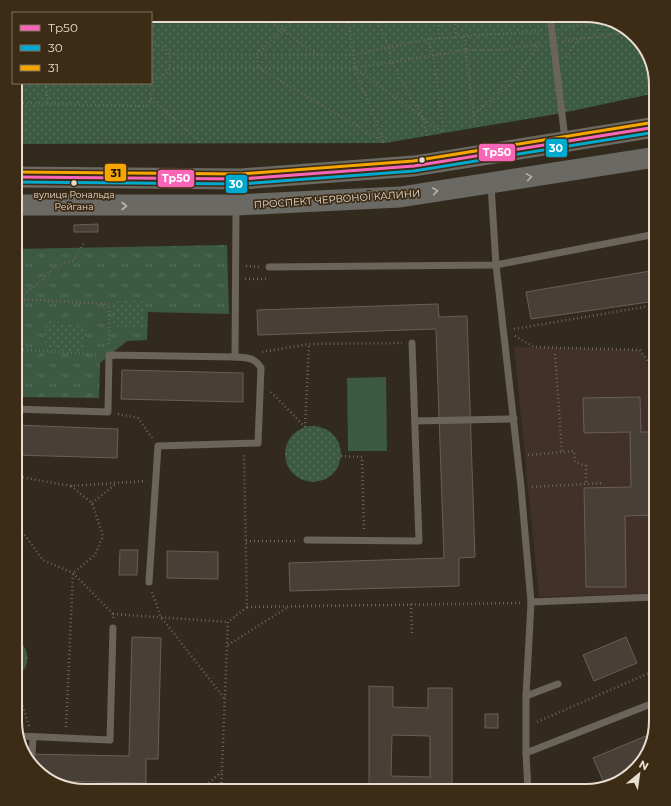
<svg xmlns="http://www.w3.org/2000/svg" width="671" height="806" font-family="Montserrat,sans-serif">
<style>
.medical{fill:#413128}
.grass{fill:url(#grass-tufts)}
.park{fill:url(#park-dots)}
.pitch{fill:#3c5941}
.building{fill:#484036;stroke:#685f56;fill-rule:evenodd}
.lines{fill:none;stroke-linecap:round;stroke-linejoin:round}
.path{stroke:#6b655d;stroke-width:2.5;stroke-dasharray:1 3;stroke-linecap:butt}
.lane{stroke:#6b645b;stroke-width:7}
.secondary{stroke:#6a6963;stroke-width:21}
.bus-1-casing{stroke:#3c2b15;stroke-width:6}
.bus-2-casing{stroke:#3c2b15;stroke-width:6}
.bus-3-casing{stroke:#3c2b15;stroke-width:6}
.bus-1{stroke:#fa66b7;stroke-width:3}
.bus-2{stroke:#00a9ce;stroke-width:3}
.bus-3{stroke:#f7a600;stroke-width:3}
.oneway{stroke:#bbb4a9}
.bus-dot{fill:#e7dccf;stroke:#3c2b15;stroke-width:1.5}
.labels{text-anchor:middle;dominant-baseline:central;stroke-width:3.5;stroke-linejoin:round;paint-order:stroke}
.bus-label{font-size:9px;fill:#e7dccf;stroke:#3c2b15}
.street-label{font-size:10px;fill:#e7dccf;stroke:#3c2b15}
.rim{fill:none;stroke:#e7dccf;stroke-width:2}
.line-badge{stroke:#3c2b15;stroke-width:1.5}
.badge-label{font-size:11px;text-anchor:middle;font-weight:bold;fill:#fff}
.pale-badge-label{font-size:11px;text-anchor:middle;font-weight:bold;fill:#111}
</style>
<defs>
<pattern id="grass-tufts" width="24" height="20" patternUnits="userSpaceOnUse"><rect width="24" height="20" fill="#3c5941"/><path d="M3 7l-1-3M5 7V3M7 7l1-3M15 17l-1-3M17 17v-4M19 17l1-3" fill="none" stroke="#58705b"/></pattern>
<pattern id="park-dots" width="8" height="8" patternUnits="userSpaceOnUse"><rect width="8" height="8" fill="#3c5941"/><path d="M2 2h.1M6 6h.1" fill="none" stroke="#58705b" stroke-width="1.8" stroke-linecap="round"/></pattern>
</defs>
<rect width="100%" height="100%" fill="#332a1e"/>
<polygon class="medical" points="514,347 640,350 656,379 656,593 539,597"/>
<polygon class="grass" points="227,245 229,314 148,312 147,340 127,341 100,363 99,398 15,397 15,249"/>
<g class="park">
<polygon points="151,15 591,15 621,24 644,46 656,84 656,93 562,113 385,143 15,144 15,83 151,83"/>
<polygon points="113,300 144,301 143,327 113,326"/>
<polygon points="46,321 86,325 84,352 44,349"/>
<circle cx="313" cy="454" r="28"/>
<path d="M15,637C31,648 32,668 15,678Z"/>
</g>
<polygon class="pitch" points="386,377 387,451 348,451 347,378"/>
<g class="building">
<polygon points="98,224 98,232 74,232 74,225"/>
<polygon points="656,270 656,301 531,319 526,292"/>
<polygon points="438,304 439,317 467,316 475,557 459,558 459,586 290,591 289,563 444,558 436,329 258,335 257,310"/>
<polygon points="122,370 243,373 243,402 121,399"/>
<polygon points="640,397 641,432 656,432 656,515 625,516 626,587 586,587 584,488 631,487 630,432 584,433 583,398"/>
<polygon points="15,425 118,429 117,458 15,455"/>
<polygon points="120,550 138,550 137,575 119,575"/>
<polygon points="167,551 218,552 218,579 167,578"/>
<polygon points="132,637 161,638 158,759 146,759 146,783 51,781 27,760 25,754 129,756"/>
<polygon points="626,637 637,663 594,681 583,655"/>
<path d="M369,686L393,687V707L428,708V688H452V791H369ZM392,735L430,736V777L391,776Z"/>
<rect x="485" y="714" width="13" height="14"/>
<polygon points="653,733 649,752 633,770 604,783 593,758"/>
</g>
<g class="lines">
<g class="path">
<polyline points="261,15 318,55"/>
<polyline points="298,15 256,55 259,68 385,143"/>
<polyline points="348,15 355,68 444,133"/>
<polyline points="374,15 389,47 391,62 422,116 427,136"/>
<path d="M400,15C423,19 450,26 472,15"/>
<polyline points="455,20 456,37"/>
<polyline points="438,21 439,38"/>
<polyline points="561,29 608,20"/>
<polyline points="464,36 475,127"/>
<polyline points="428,39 433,55 444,132"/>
<polyline points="564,41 629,32"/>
<path d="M151,44C177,44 176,80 151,79"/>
<polyline points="169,54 353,55 428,39 542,31"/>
<polyline points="566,57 578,40"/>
<polyline points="169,68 355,68 466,50 497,50 543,44"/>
<polyline points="355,69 384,142"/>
<polyline points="46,83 48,104"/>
<polyline points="151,99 202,143"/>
<polyline points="15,103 146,106 151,99 154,79"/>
<polyline points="474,114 513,82 538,45"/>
<polyline points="18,243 16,299 109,304 109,344"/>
<polyline points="246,266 259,267"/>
<polyline points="245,279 268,279"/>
<polyline points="17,299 39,283 55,267 74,260 85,241"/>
<polyline points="514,329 656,305"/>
<polyline points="515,336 534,347 640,350 656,373"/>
<polyline points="15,349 99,355"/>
<polyline points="262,352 309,344 402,343"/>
<polyline points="555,354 562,452"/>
<polyline points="271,392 305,427"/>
<polyline points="118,414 138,418 152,438"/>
<polyline points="305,427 309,344"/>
<polyline points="528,455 574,451 575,462 586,466 586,484"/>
<polyline points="341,456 362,457 364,530"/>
<polyline points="15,476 71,486 145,481"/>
<polyline points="532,487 603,483"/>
<polyline points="92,503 117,483"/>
<polyline points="15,522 43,560 73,573 113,614 113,618"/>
<polyline points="246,541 296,541"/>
<polyline points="152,592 161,617 225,699"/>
<polyline points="411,604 412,634"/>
<polyline points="247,607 520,603"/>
<polyline points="651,608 656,635"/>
<polyline points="113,614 228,622"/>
<polyline points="228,645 288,607"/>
<polyline points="15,683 29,726"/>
<polyline points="537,722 656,670"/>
<polyline points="66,727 73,573 95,555 103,536 92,503 71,486"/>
<polyline points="200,791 221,772"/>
<polyline points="221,791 228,622 247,607 244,454"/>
</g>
<g class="lane">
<polyline points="550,15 565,139"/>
<polyline points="491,185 496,265 521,487 531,602 526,696 526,753 528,791"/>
<polyline points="269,267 496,265 656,234"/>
<polyline points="15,409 108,412 109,355 235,357 236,208"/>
<polyline points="415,421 514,419"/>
<polyline points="307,540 419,541 412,343"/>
<path d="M149,582L158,446L258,443L261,368C255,357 247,358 235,357"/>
<polyline points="531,602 656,597"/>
<polyline points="526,696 558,684"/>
<polyline points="20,736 110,740 113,628"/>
<polyline points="526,753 656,702"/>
<polyline points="32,754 33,737"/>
</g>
<g class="secondary">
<polyline points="15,177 241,179 414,166 656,127"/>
<polyline points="15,205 236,205 400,197 656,157"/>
</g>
<defs>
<polyline id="bus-1" points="15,177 241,179 414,166 656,127"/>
<polyline id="bus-2" points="15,182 241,184 414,171 656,132"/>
<polyline id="bus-3" points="15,172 241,174 413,161 655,122"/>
</defs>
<use href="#bus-1" class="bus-1-casing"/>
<use href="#bus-2" class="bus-2-casing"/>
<use href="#bus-3" class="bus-3-casing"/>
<use href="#bus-1" class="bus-1"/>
<use href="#bus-2" class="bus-2"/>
<use href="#bus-3" class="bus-3"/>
</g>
<defs><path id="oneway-chevron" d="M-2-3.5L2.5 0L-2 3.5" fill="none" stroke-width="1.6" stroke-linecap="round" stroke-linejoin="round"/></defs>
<g class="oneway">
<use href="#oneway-chevron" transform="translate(529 177) rotate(-9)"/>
<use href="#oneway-chevron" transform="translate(435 191) rotate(-9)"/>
<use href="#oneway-chevron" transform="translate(124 206)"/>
</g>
<g class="bus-dot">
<circle cx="422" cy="160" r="3.5"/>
<circle cx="74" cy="183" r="3.5"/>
</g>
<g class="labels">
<g class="bus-label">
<text x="74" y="194">вулиця Рональда<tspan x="74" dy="12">Рейгана</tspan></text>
</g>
<g class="street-label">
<text transform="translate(337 199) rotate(-4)">ПРОСПЕКТ ЧЕРВОНОЇ КАЛИНИ</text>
</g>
</g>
<path d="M0 0H671V806H0ZM85 22H586A63 63 0 0 1 649 85V721A63 63 0 0 1 586 784H85A63 63 0 0 1 22 721V85A63 63 0 0 1 85 22Z" fill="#3c2b15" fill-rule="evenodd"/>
<path class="rim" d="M85 22H586A63 63 0 0 1 649 85V721A63 63 0 0 1 586 784H85A63 63 0 0 1 22 721V85A63 63 0 0 1 85 22Z"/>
<g class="line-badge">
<rect x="545" y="138" width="23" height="20" rx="4" fill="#00a9ce"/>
<rect x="478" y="143" width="38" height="19" rx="4" fill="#fa66b7"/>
<rect x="104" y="163" width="23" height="19" rx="4" fill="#f7a600"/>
<rect x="157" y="169" width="38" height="19" rx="4" fill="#fa66b7"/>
<rect x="225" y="174" width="23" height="20" rx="4" fill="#00a9ce"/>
</g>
<g class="badge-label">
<text x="556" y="152">30</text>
<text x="497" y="156">Тр50</text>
<text x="176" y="182">Тр50</text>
<text x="236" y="188">30</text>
</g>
<g class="pale-badge-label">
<text x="116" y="177">31</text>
</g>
<rect x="12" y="12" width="140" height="72" fill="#3c2b15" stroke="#80725f"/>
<rect x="20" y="25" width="20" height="6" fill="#fa66b7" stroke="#80725f"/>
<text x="48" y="32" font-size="12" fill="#e7dccf">Тр50</text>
<rect x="20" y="45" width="20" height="6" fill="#00a9ce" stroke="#80725f"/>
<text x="48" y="52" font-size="12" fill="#e7dccf">30</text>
<rect x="20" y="65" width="20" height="6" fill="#f7a600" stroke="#80725f"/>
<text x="48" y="72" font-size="12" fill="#e7dccf">31</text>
<g transform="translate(639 774) rotate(29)" stroke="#3c2b15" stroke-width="3" paint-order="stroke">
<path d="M0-3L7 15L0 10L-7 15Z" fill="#e7dccf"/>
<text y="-6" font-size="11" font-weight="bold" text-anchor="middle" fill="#e7dccf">N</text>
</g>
</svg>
